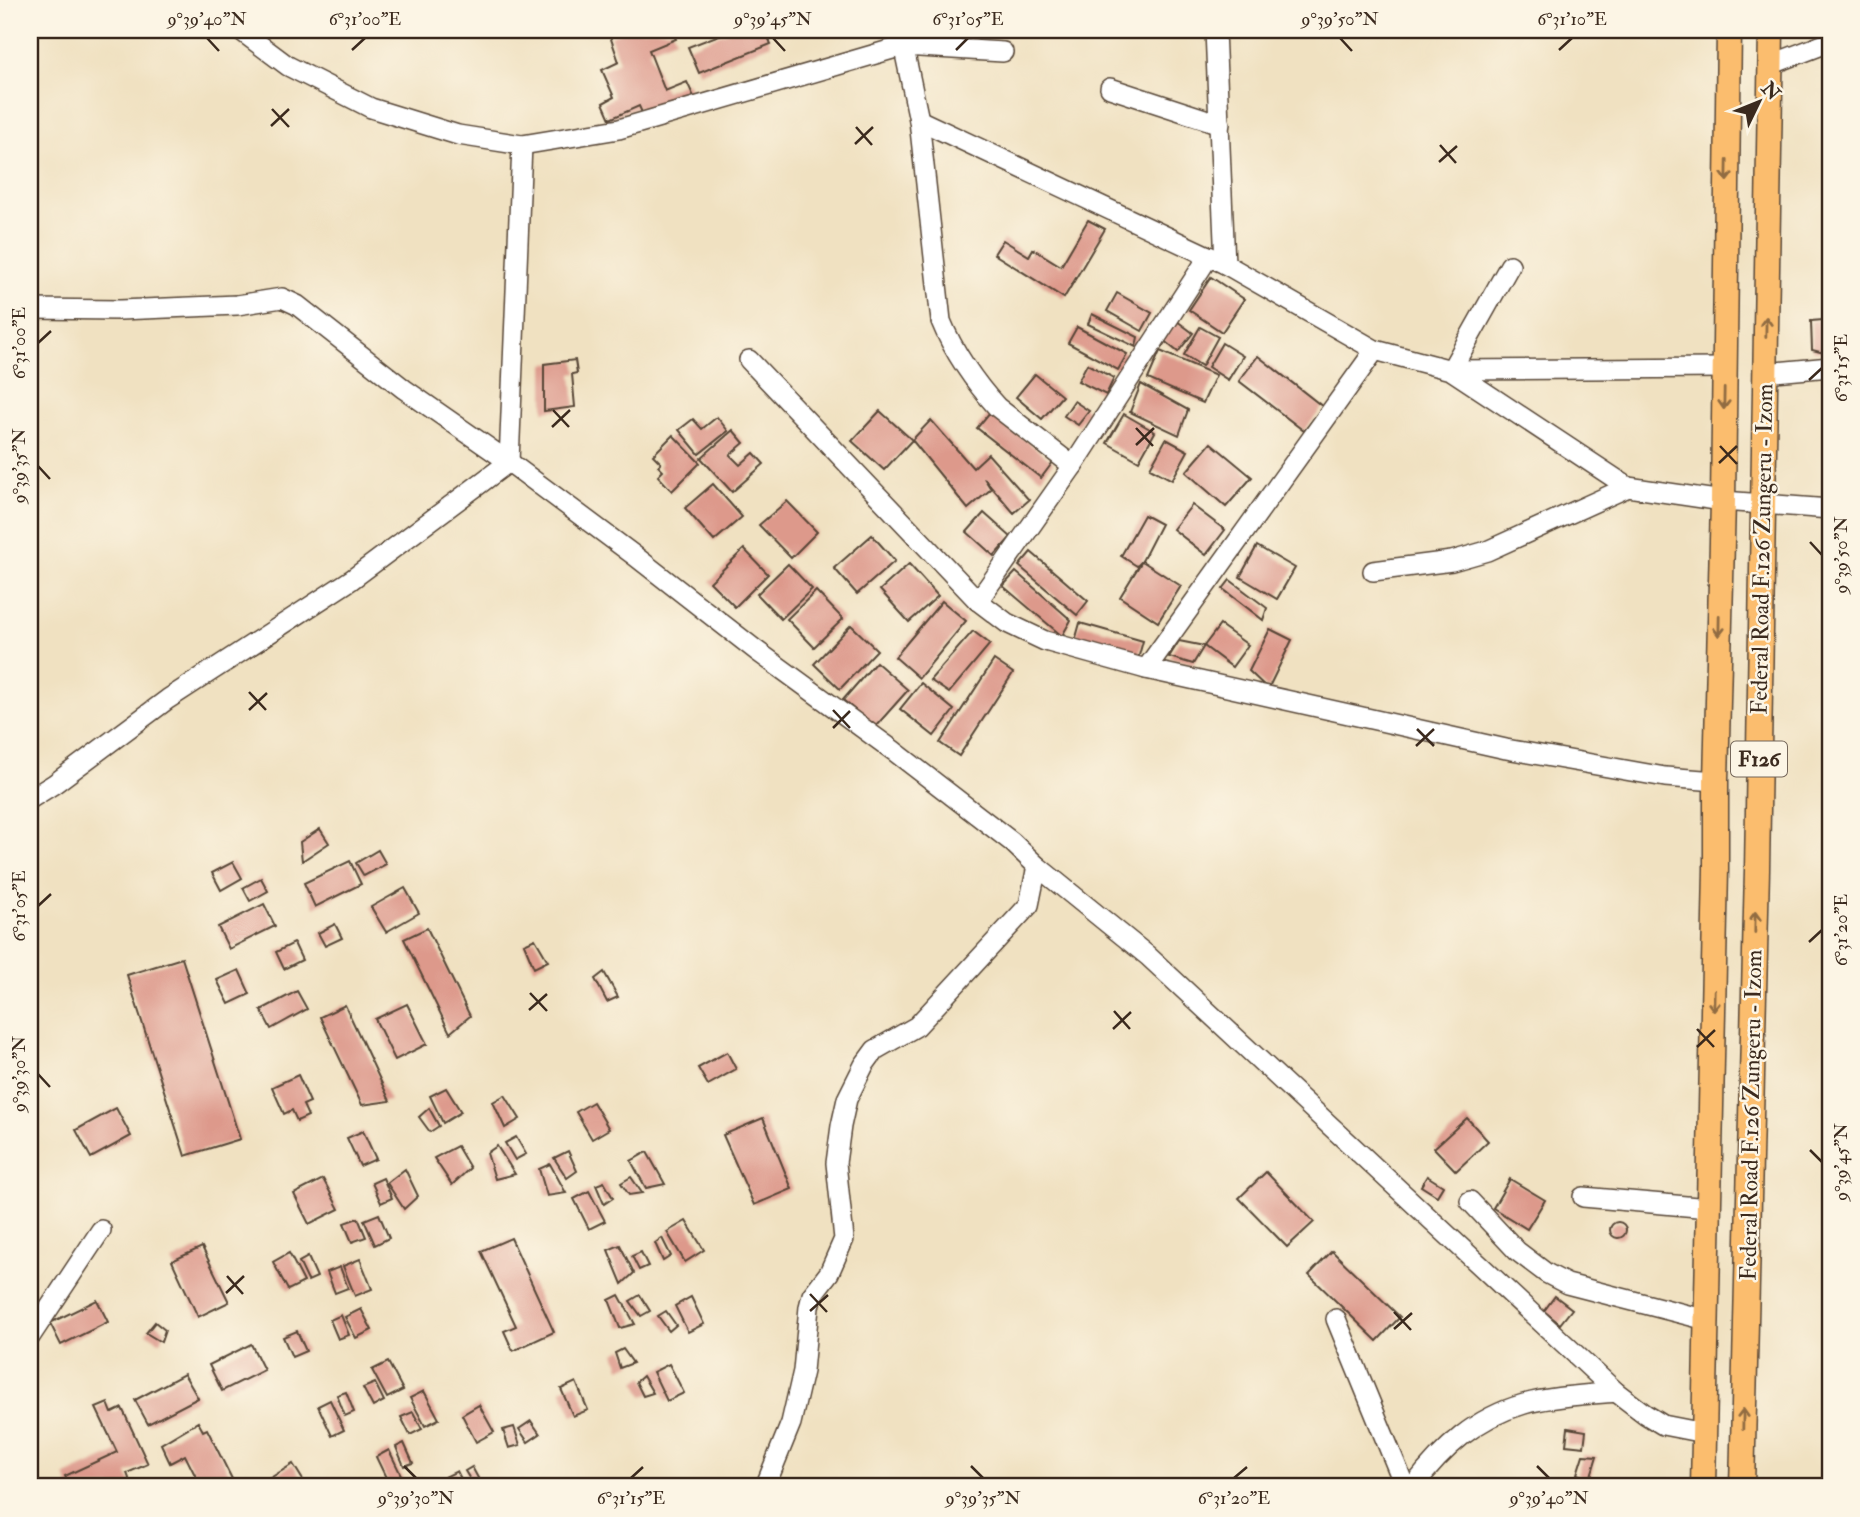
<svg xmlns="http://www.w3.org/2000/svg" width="1860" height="1517" font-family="'IM FELL Double Pica',serif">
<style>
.building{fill:#dd998b}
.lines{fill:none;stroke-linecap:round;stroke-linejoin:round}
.minor-casing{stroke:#564536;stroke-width:22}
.major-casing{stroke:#564536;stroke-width:27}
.minor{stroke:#fff;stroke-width:19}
.major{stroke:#fbbd6e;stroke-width:24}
.oneway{stroke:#916c42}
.ticks{fill:none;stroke:#3b2a1e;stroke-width:2.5}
.labels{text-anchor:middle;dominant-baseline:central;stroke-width:5;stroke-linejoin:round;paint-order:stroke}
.shield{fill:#fcf5e5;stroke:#75675a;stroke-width:2}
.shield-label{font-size:21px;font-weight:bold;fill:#3b2a1e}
.street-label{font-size:23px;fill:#3b2a1e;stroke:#fcf5e5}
.neatline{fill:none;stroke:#3b2a1e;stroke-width:2.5}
.ticks-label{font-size:18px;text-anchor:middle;fill:#3b2a1e}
</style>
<rect width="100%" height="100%" fill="#fcf5e5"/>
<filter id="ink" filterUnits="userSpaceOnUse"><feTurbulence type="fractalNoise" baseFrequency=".0143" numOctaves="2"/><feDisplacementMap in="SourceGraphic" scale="14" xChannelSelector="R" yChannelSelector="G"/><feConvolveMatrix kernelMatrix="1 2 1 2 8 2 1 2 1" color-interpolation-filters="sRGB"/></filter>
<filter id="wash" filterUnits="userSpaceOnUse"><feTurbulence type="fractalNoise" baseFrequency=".00686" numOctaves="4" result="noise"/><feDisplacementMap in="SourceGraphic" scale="28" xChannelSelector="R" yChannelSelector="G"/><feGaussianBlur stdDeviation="1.57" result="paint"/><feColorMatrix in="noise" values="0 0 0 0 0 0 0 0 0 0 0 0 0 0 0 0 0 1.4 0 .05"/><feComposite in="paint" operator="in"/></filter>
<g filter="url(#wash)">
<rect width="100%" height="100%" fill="#f0e1c1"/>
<g id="blocks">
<g class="building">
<polygon points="626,30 672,30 676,39 649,50 665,91 687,82 694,97 644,117 639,106 610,119 603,103 614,97 602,70 619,62 610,36"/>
<polygon points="732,30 765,30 771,44 699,73 688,47"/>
<polygon points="1088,220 1105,229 1064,298 994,254 1003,240 1029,256 1033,249 1061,266"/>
<polygon points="1211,277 1244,299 1222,332 1189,310"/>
<polygon points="1117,293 1152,313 1142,331 1107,311"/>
<polygon points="1092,314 1138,337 1136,347 1088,324"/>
<polygon points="1823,320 1824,353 1812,350 1811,321"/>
<polygon points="1177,321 1193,333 1178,352 1162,339"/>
<polygon points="1077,327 1127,354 1118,370 1068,343"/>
<polygon points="1200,327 1218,337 1202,366 1184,355"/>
<polygon points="1222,343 1243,356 1228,380 1208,367"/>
<polygon points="1160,351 1216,375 1203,403 1148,379"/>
<polygon points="1258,356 1323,407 1304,431 1239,381"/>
<polygon points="575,360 577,373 572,374 575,407 544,411 544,364"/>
<polygon points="1087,364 1114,378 1106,395 1078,381"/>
<polygon points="1035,374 1062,396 1042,419 1016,397"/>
<polygon points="1141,384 1188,410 1179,435 1130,412"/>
<polygon points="1829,396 1830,396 1830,435 1824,434"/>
<polygon points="1074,401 1089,411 1078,425 1064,416"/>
<polygon points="880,411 912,440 884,470 852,441"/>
<polygon points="990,412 1053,462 1041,478 977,428"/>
<polygon points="1124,414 1155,432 1139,461 1107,443"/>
<polygon points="717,417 728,431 699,454 679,430 693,419 702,429"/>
<polygon points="931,420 973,468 988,454 1029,500 1014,513 984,478 991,489 968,509 912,440"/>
<polygon points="733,430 744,443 730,455 740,465 754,453 764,464 732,492 701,458"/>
<polygon points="673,435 700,463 672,491 658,476 663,471 658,466 661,463 653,455"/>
<polygon points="1166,439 1188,451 1172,480 1150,468"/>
<polygon points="1211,443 1252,477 1226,507 1186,472"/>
<polygon points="713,484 742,517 714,541 685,508"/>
<polygon points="787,501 817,532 791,558 759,525"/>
<polygon points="1192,505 1225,530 1206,555 1173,529"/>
<polygon points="984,513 1011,537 994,556 967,532"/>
<polygon points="1144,515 1161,524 1142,561 1137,566 1121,556"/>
<polygon points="872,535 895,561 857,594 834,568"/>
<polygon points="1257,546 1295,568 1277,599 1240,577"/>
<polygon points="744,549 768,574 735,607 710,582"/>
<polygon points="1031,552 1088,601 1077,615 1019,566"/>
<polygon points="1142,561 1181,586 1158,622 1120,597"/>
<polygon points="788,564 812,589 781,619 757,594"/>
<polygon points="909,564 938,596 909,622 880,590"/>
<polygon points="1016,572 1071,620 1062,636 1003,586"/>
<polygon points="1230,580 1267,608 1263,620 1223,589"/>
<polygon points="816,591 843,619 814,647 787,619"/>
<polygon points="942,601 966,621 919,678 895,657"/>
<polygon points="1080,623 1143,641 1138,659 1075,641"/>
<polygon points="851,625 877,650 840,689 814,664"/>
<polygon points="1220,625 1248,645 1232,667 1204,646"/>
<polygon points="1270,629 1292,640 1268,689 1249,671"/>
<polygon points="973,631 990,644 949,693 930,680"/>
<polygon points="1179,641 1204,646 1193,664 1169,657"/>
<polygon points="994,660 1013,673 959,756 940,743"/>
<polygon points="876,662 908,690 875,727 843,700"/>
<polygon points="921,683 954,710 934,736 900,709"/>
<polygon points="320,829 329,843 302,861 300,842"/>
<polygon points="378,850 386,864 364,876 356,863"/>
<polygon points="350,861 361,884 315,907 304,883"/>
<polygon points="233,862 242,878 221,890 212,873"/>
<polygon points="261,878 268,891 250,901 243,888"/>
<polygon points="405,888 419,913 386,932 371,907"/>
<polygon points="264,904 275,926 229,949 218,927"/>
<polygon points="335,924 342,938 325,946 318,933"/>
<polygon points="427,928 470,1016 450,1033 404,939"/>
<polygon points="535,939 548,961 534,968 524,944"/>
<polygon points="294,943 302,960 284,969 276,952"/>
<polygon points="182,958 240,1139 185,1156 127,975"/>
<polygon points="239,970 250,994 229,1004 217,980"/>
<polygon points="604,972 618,997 607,1002 595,979"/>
<polygon points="297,991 307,1009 271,1029 261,1010"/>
<polygon points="407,1004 427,1044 395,1060 375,1019"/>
<polygon points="345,1005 390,1101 362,1105 320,1017"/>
<polygon points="727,1052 736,1069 708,1085 698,1068"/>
<polygon points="298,1075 310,1102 303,1105 308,1116 297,1121 292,1110 284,1114 272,1087"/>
<polygon points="446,1088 461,1112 443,1123 430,1096"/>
<polygon points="505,1095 520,1119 505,1128 493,1102"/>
<polygon points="593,1102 609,1129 592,1139 576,1112"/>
<polygon points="116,1108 131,1136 91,1158 76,1130"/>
<polygon points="429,1108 439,1126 430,1132 419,1117"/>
<polygon points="763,1118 792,1189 754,1205 723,1135"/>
<polygon points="1467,1118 1488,1141 1456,1171 1434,1148"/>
<polygon points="363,1131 376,1159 360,1166 347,1138"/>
<polygon points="516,1137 526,1154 515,1160 505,1143"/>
<polygon points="457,1146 470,1168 452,1185 434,1158"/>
<polygon points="497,1146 515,1174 495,1179 487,1153"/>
<polygon points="568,1151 577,1171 567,1178 554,1158"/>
<polygon points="647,1152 665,1184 646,1188 631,1161"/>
<polygon points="550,1164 566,1193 547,1196 539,1169"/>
<polygon points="405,1169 418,1196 404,1209 387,1183"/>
<polygon points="1266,1172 1314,1222 1287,1247 1239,1198"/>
<polygon points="1427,1176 1443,1186 1437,1196 1421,1186"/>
<polygon points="631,1177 642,1193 629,1195 621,1183"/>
<polygon points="383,1178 392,1198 381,1203 372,1183"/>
<polygon points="323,1179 339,1209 309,1224 294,1194"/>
<polygon points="1510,1179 1545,1200 1527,1229 1493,1208"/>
<polygon points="604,1182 613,1198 604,1204 596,1185"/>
<polygon points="589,1191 605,1221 589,1229 574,1199"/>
<polygon points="379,1214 389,1238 375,1245 364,1220"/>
<polygon points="358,1218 366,1237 352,1242 344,1223"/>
<polygon points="686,1221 704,1250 685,1262 667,1232"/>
<circle cx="1618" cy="1230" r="8"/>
<polygon points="511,1238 554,1332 513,1351 504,1331 516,1326 481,1251"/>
<polygon points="662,1238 671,1256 663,1261 655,1243"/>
<polygon points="620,1245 634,1273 622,1284 608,1250"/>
<polygon points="202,1247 229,1302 198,1317 172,1261"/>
<polygon points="1332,1251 1400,1317 1377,1341 1309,1275"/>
<polygon points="641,1252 648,1266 639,1270 632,1256"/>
<polygon points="289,1253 304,1282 288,1290 273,1262"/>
<polygon points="308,1257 317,1277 308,1281 299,1262"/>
<polygon points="360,1259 372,1289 355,1296 343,1266"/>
<polygon points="340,1267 348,1288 335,1293 327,1272"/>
<polygon points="619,1295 635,1324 620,1328 609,1300"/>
<polygon points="640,1295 650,1311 641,1316 630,1301"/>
<polygon points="1555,1296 1572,1309 1560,1324 1544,1311"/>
<polygon points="691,1297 704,1324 688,1332 675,1306"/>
<polygon points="97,1300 108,1322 61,1345 50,1323"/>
<polygon points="361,1309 372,1330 356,1338 345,1317"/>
<polygon points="666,1311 676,1325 669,1331 658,1316"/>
<polygon points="341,1315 349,1335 338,1339 330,1320"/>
<polygon points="155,1322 165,1330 161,1342 146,1333"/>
<polygon points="297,1331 306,1351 292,1357 283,1337"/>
<polygon points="251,1344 264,1370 222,1391 209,1365"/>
<polygon points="623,1349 633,1363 620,1368 615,1353"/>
<polygon points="388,1362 403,1390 387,1398 372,1370"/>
<polygon points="669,1364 684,1393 667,1401 653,1372"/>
<polygon points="184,1374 198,1398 148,1424 135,1400"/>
<polygon points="643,1376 653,1393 643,1396 636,1382"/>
<polygon points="576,1382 588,1410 573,1416 561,1389"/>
<polygon points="375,1383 384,1401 373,1407 363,1388"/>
<polygon points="424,1391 439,1419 425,1426 410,1398"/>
<polygon points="346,1392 354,1412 345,1416 337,1395"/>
<polygon points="330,1400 344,1430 332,1436 318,1406"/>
<polygon points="108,1403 112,1413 122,1408 148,1464 127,1473 131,1484 124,1487 70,1487 65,1476 117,1452 96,1408"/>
<polygon points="479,1405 494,1432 476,1442 462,1415"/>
<polygon points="413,1412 422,1429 410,1435 401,1417"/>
<polygon points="531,1421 540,1434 528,1442 519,1429"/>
<polygon points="198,1422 203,1431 207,1429 236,1487 201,1487 185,1455 170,1463 161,1444"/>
<polygon points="514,1427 520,1445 509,1448 503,1430"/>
<polygon points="1568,1428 1586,1431 1584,1447 1566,1445"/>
<polygon points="404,1443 413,1463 404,1466 396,1447"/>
<polygon points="389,1450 403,1479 390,1486 376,1457"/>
<polygon points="1583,1455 1597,1456 1590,1479 1577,1474"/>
<polygon points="293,1464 306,1485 303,1487 256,1487"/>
<polygon points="472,1467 479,1480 473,1484 465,1471"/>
<polygon points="457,1471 465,1487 447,1487 443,1478"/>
</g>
</g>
</g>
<g filter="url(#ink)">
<use href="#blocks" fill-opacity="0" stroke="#564536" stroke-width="2"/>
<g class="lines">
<defs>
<g id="minor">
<polyline points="240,30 288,66 371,108 458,135 522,145 619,129 903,46 1003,52"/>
<path d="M900,30L919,120L941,321C953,351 975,383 997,407L1073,466"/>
<polyline points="1215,30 1225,264"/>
<polyline points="1770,65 1830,42"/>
<polyline points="1110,88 1220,124"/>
<polyline points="919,120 1225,264 1375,350 1451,370 1628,487 1723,501 1830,509"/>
<polyline points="1510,265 1451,370 1725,368"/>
<polyline points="30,309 120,310 237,305 282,298 297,305 404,389 509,462 635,556 757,651 894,751 1012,842 1037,866 1148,956 1616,1392 1645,1414 1663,1425 1704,1433"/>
<polyline points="749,360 978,601 1007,623 1045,641 1146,669 1506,749 1665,777 1716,781"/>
<polyline points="1765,373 1830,367"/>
<polyline points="1373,571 1452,561 1487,551 1628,487"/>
<polyline points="978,601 1073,466 1209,256"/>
<polyline points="1146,669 1375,350"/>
<polyline points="30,799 54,784 168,699 351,580 509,462 522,145"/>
<polyline points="1583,1197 1709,1208"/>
<polyline points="1470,1201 1517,1251 1546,1273 1567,1284 1707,1320"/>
<polyline points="1336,1319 1405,1487"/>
<polyline points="30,1337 101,1230"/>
<polyline points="765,1487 791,1423 803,1371 809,1307 812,1295 829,1273 844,1239 836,1163 841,1126 847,1099 864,1065 875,1050 917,1026 1029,905 1037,866"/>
<path d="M1413,1487C1443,1448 1475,1418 1524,1404C1553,1396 1586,1395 1616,1392"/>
</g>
<g id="major">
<polyline points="1703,1487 1716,869 1716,781 1723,501 1729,30"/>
<polyline points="1742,1487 1757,870 1771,30"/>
</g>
</defs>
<use href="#minor" class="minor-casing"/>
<use href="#major" class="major-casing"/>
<use href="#minor" class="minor"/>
<use href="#major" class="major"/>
</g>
<defs><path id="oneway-shaft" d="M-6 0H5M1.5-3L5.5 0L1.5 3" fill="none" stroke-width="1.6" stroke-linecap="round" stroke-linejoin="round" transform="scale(1.75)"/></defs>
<g class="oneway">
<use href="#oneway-shaft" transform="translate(1727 171) rotate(91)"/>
<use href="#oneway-shaft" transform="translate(1766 327) rotate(-89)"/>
<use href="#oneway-shaft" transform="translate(1724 399) rotate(91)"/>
<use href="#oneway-shaft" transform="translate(1719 626) rotate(91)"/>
<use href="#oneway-shaft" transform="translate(1755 922) rotate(-89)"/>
<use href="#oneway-shaft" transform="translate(1714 1001) rotate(91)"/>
<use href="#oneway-shaft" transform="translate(1743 1419) rotate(-89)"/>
</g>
</g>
<path class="ticks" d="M207,38L219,51M773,38L785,51M1340,38L1352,51M352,50L365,38M956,50L968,38M1559,50L1572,38M272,109L289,127M271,126L289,109M856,127L872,145M855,144L873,127M1440,145L1456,163M1439,162L1457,146M38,343L51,331M1809,380L1822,368M553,410L569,427M552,427L570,410M1136,428L1153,446M1136,445L1154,428M1720,446L1737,464M1719,463L1737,446M38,466L50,479M1810,542L1822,555M249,692L266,710M249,710L267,693M833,710L850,728M833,728L850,711M1417,729L1434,746M1416,746L1434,729M38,906L51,894M1809,942L1822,930M530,993L547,1011M529,1010L547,994M1114,1011L1130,1029M1113,1029L1131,1012M1697,1029L1714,1047M1697,1047L1715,1030M38,1074L50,1087M1810,1150L1822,1162M227,1276L243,1294M226,1293L244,1276M810,1294L827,1312M810,1311L828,1295M1394,1312L1411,1330M1394,1329L1412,1313M404,1466L416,1478M971,1466L983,1478M1537,1466L1549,1478M631,1478L643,1467M1234,1478L1247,1467"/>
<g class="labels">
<rect class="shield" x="1731" y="741.5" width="56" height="35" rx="5"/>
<g class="shield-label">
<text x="1759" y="759">F126</text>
</g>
<g class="street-label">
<text transform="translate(1762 549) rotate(-89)">Federal Road F.126 Zungeru - Izom</text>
<text transform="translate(1751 1115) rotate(-89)">Federal Road F.126 Zungeru - Izom</text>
</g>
</g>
<rect width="1860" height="1517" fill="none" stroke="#fcf5e5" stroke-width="77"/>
<g transform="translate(1759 102) rotate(47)" stroke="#fcf5e5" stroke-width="5" paint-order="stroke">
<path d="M0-5L12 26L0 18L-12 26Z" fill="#3b2a1e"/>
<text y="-10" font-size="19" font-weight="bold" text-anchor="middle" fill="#3b2a1e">N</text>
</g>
<rect x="38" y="38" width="1784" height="1440" class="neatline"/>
<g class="ticks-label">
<text x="207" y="25">9°39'40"N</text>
<text x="365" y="25">6°31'00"E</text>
<text x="773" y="25">9°39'45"N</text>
<text x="968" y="25">6°31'05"E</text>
<text x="1340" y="25">9°39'50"N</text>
<text x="1572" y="25">6°31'10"E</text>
<text transform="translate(19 343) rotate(-90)" y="6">6°31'00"E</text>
<text transform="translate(1841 368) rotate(-90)" y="6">6°31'15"E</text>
<text transform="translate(19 466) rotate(-90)" y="6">9°39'35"N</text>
<text transform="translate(1841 555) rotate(-90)" y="6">9°39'50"N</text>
<text transform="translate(19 906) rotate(-90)" y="6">6°31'05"E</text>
<text transform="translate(1841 930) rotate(-90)" y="6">6°31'20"E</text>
<text transform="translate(19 1074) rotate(-90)" y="6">9°39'30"N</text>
<text transform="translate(1841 1162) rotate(-90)" y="6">9°39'45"N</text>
<text x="416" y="1504">9°39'30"N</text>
<text x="631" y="1504">6°31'15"E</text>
<text x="983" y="1504">9°39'35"N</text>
<text x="1234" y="1504">6°31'20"E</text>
<text x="1549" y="1504">9°39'40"N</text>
</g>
</svg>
